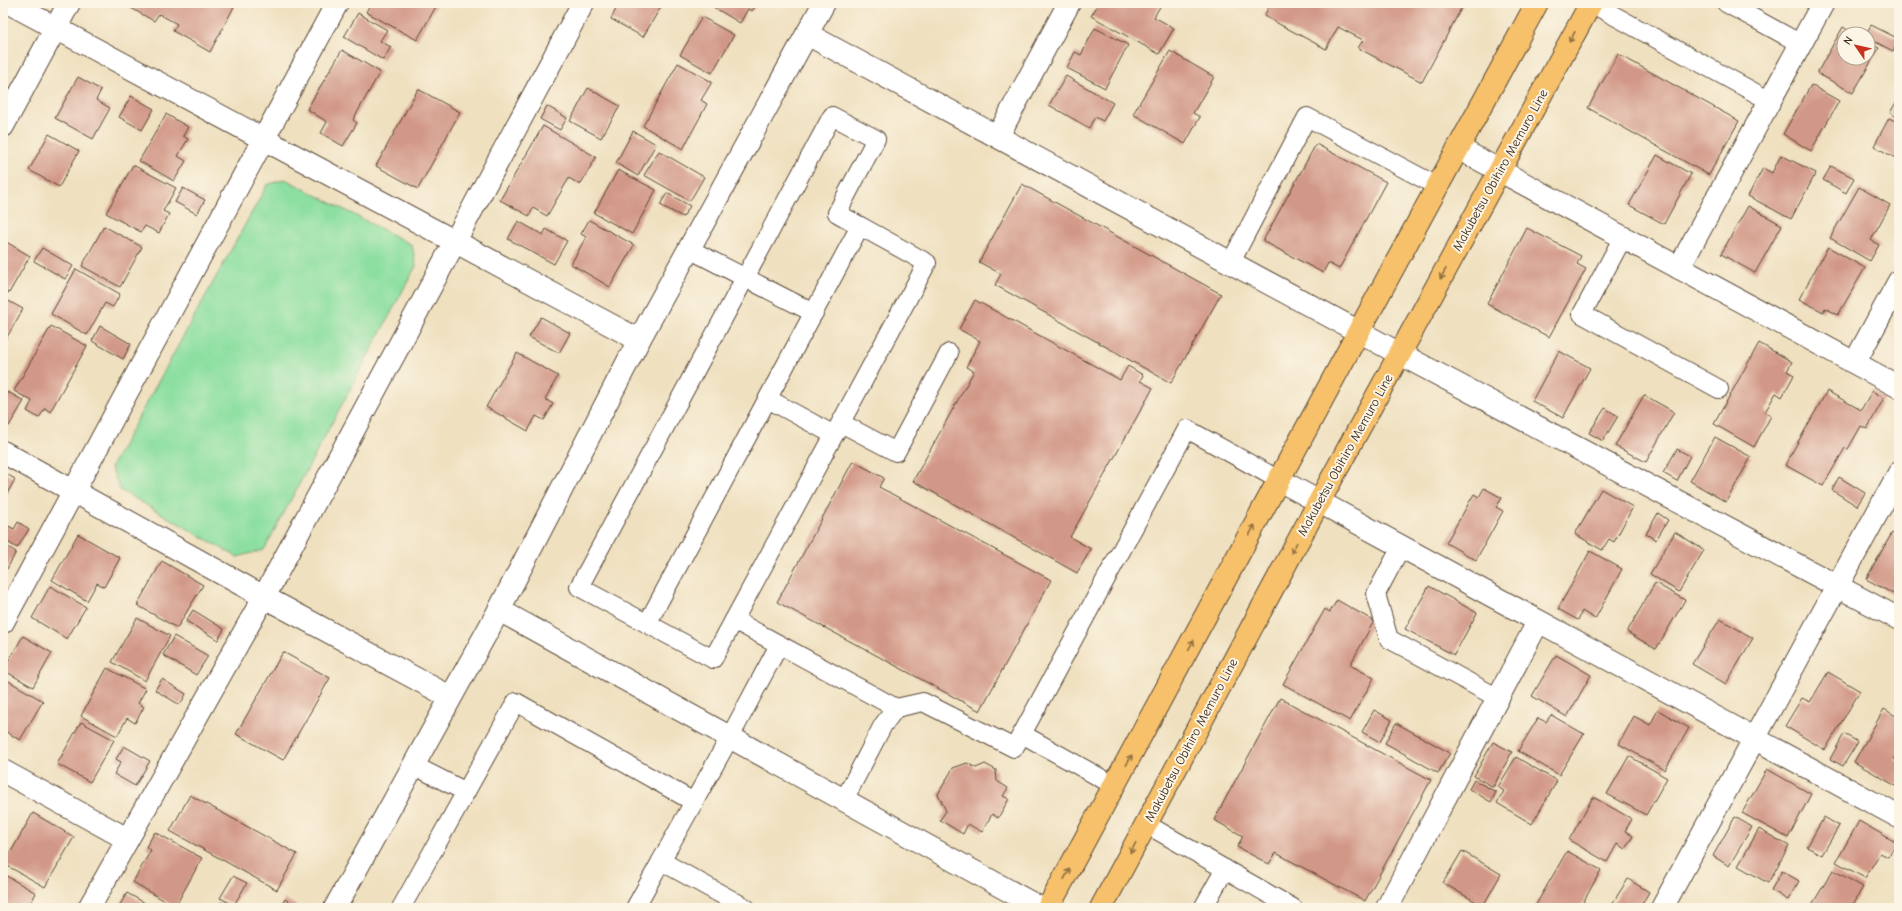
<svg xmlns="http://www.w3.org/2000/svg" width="1902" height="911" font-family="'Comic Neue',sans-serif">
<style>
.green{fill:#8cdfa0;stroke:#64845f}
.building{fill:#d29887}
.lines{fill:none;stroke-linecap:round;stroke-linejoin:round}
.lane-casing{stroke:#564536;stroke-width:20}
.street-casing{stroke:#564536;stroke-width:24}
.primary-casing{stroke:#564536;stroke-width:24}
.lane{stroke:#fff;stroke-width:18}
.street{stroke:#fff;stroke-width:22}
.primary{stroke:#f6c16b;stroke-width:22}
.oneway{stroke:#8f6e41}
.labels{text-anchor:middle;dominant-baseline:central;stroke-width:4;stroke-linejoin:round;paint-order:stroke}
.street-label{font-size:13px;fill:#3b2a1e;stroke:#fcf5e5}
</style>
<rect width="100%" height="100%" fill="#fcf5e5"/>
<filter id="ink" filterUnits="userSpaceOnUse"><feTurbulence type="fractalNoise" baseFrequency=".025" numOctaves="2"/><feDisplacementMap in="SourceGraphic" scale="8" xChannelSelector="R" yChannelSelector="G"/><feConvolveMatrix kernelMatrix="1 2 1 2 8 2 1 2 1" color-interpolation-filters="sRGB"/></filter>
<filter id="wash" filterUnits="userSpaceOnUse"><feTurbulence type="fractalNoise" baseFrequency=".012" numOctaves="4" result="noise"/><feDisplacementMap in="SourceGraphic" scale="16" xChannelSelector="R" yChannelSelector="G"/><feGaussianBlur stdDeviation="0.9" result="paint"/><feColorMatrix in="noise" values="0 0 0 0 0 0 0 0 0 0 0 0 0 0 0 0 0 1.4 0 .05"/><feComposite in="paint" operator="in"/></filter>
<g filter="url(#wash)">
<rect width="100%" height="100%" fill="#efe0bf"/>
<polygon class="green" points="285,179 412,245 416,266 264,550 237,557 120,490 111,467 267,185"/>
<g id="blocks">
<g class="building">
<polygon points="122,3 236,3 210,52 173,31 177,24 159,14 154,21"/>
<polygon points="371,3 438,3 417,40 366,12"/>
<polygon points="619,3 659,3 662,5 643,37 611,19"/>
<polygon points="707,3 758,3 752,11 748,9 740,23"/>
<polygon points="1099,3 1162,3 1154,17 1174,28 1159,54 1091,16"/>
<polygon points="1271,3 1464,3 1422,82 1358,48 1363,40 1338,27 1326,49 1264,16"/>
<polygon points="358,13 387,30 380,41 391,47 383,60 344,37"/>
<polygon points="702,17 734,35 712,73 680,55"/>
<polygon points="1871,25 1899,39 1893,51 1868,38 1868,34 1866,34"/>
<polygon points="1843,27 1854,34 1844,34 1844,58 1868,58 1868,42 1879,48 1853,93 1817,73"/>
<polygon points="1095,28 1128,45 1105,88 1067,68 1075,52 1081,55"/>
<polygon points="342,50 380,72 353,120 357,123 343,146 321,133 327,122 307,109"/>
<polygon points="1170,51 1214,77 1193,113 1200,117 1185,144 1133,114"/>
<polygon points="1618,54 1739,121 1709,175 1588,108"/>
<polygon points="678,63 712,82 701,100 707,104 683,149 643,126"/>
<polygon points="1066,76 1113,103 1103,121 1095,117 1089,128 1049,105"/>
<polygon points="78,77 101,90 96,100 110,108 93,139 55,118"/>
<polygon points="1811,85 1839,101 1811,151 1783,134"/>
<polygon points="588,88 620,106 601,138 570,121"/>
<polygon points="418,89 460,112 418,189 376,166"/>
<polygon points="131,96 154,109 142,130 119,117"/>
<polygon points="1899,97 1899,118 1890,113"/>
<polygon points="547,106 567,118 560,130 540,119"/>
<polygon points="166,114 188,127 183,136 188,139 178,156 186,161 174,181 139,161"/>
<polygon points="1889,118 1899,123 1899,160 1874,146"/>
<polygon points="543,126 596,157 580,185 569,178 547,216 533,208 529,216 500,200"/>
<polygon points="633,131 656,144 638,176 616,163"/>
<polygon points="49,134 79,151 59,187 29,170"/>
<polygon points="1316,144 1386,182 1339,269 1328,263 1323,273 1263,241"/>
<polygon points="659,151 704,177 690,201 644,175"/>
<polygon points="1657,155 1691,174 1664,224 1629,205"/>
<polygon points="1781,155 1816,173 1791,219 1748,196 1763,168 1772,173"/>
<polygon points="133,165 176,188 163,211 169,214 159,233 145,226 141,232 106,213"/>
<polygon points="1831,166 1854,178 1846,193 1823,180"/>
<polygon points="618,170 656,190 632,234 594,213"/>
<polygon points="1022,184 1221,294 1171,383 995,285 1001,274 979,262"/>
<polygon points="1859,187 1890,205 1871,240 1879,245 1870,261 1830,238"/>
<polygon points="183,188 205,200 197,214 175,202"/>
<polygon points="667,193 690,206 683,217 660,205"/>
<polygon points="1748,206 1782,225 1755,273 1721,254"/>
<polygon points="589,220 634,245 610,287 571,264 586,237 581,234"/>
<polygon points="518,221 543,235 546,229 567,241 554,264 508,239"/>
<polygon points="104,226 142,247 120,287 82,266"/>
<polygon points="1527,228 1581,256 1577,264 1586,269 1549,337 1487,304"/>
<polygon points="3,240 30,256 9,293 3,290"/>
<polygon points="1828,247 1865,268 1838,315 1825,308 1823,312 1799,299"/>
<polygon points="42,248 73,266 65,279 34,261"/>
<polygon points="76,269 120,294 113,307 105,303 87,335 51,314"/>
<polygon points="3,298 23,309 3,344"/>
<polygon points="975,300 1120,380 1128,366 1143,375 1140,381 1153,388 1070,537 1091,549 1077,573 913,481 974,371 966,367 980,341 959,329"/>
<polygon points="541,317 570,333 559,353 529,337"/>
<polygon points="51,326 87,346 50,412 45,408 39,418 27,411 32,401 14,391"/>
<polygon points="100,326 131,344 123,359 92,341"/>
<polygon points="1759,343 1792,362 1787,371 1794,375 1782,397 1776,393 1765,412 1771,416 1754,447 1714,424"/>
<polygon points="1559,351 1590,368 1563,418 1532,401"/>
<polygon points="517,353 558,376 545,399 553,404 544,420 536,416 528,431 486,407"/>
<polygon points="1827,391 1861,410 1872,391 1884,398 1867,429 1861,426 1848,449 1845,448 1823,486 1785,465"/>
<polygon points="8,392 24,401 9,426 3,423 3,399"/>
<polygon points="1644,395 1674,412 1646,462 1615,446"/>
<polygon points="1605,408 1618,416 1603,441 1589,433"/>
<polygon points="1715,437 1751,457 1726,502 1690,481"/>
<polygon points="1677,449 1690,456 1677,481 1663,473"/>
<polygon points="853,461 884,478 879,487 1051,580 980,711 777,602"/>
<polygon points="3,472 15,479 3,501"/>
<polygon points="1839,477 1865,493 1857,506 1832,490"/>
<polygon points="1484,488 1502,498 1496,507 1503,511 1476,560 1446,543 1474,494 1479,497"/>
<polygon points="1601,489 1633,507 1614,542 1609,539 1602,550 1575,534"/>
<polygon points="1658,513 1668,520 1656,540 1646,534"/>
<polygon points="18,522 29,529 17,548 3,539 3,523 14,529"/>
<polygon points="1675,532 1704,550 1679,592 1650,574"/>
<polygon points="1892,533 1899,537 1899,597 1866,579"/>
<polygon points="78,534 120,558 104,587 97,583 87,601 52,580"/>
<polygon points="3,544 16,552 7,569 3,567"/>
<polygon points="1590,551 1622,569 1595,619 1582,611 1578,620 1558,609"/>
<polygon points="162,561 203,585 177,628 137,605"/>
<polygon points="1655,583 1685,600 1656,649 1627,632"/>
<polygon points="50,586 86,607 67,639 32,618"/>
<polygon points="1429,586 1477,613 1454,655 1405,629"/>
<polygon points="1337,600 1374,621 1350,665 1374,678 1350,721 1283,684 1325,609 1330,612"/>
<polygon points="193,610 224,629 218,640 186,621"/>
<polygon points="137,618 170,636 145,681 112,662"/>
<polygon points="1720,619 1753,638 1726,684 1692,664"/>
<polygon points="23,636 52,653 33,687 3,670"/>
<polygon points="174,636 208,656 196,675 163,655"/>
<polygon points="283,652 330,678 283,760 236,734"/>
<polygon points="1556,655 1591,675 1567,717 1532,696"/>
<polygon points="107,668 146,689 138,703 144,707 135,723 127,718 117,736 81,716"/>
<polygon points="1828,672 1860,691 1825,750 1785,726 1802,698 1810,702"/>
<polygon points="5,679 43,701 20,740 3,730 3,682"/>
<polygon points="162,679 186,694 180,705 155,690"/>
<polygon points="1280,698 1431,780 1365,901 1276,853 1269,864 1237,847 1243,836 1214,820"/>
<polygon points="1884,709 1899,718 1899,750 1894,759 1899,762 1899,780 1896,786 1854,762"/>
<polygon points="1374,710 1392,720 1380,742 1362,732"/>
<polygon points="1658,710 1689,728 1665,770 1619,744 1634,716 1650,725"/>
<polygon points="1551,715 1584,734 1559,775 1518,751 1538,718 1546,722"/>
<polygon points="81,722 114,740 90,782 57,764"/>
<polygon points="1396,723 1450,753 1438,773 1385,743"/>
<polygon points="1844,734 1858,742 1843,766 1830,759"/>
<polygon points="1493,742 1512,752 1493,787 1474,776"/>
<polygon points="124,746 150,761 135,786 114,774 121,762 116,759"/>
<polygon points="1629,756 1667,778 1646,815 1607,794"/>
<polygon points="1516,757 1557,781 1532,824 1497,803 1504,791 1498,787"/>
<polygon points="967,763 976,768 985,764 996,770 997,781 1008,788 1003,796 1009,799 998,818 992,814 982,832 968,824 963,834 940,820 946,811 938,794 953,768"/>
<polygon points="1767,769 1811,794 1788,838 1742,813"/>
<polygon points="1474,780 1496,792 1491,802 1469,789"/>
<polygon points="190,795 297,854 277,890 170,831"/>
<polygon points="1593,797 1632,819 1625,831 1633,836 1625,849 1617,844 1607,862 1569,840"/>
<polygon points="33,813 74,837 45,887 4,864"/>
<polygon points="1735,817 1752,827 1729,866 1713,856"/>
<polygon points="1824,817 1839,826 1822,855 1807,847"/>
<polygon points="1859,821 1897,843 1888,857 1880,853 1865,878 1836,862"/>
<polygon points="1759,829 1789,846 1768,883 1738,866"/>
<polygon points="155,832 202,858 175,907 133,882 151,850 146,847"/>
<polygon points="1462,851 1501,874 1483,906 1443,883"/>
<polygon points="1567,851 1601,870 1580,908 1534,908"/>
<polygon points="1833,870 1863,887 1851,908 1810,908"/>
<polygon points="1782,871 1799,881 1788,900 1771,890"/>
<polygon points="3,874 36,893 28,908 3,908"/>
<polygon points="233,876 247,883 234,905 220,898"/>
<polygon points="1628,879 1649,892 1640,908 1618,908 1612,904"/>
<polygon points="127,893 154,908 118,908"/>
<polygon points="285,899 300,908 280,908"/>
<polygon points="221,902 231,908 218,908"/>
</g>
</g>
</g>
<g filter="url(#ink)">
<use href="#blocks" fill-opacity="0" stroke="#564536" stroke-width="1"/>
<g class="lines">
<defs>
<g id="lane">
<polyline points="1591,3 1770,101"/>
<polyline points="1726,3 1801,44"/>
<polyline points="860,226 927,263 734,620 896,708"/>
<polyline points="1623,237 1582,314 1719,389"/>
<polyline points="689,249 814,313"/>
<polyline points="1231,262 1307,117 1437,186"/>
<polyline points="768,399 834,435"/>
<polyline points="841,423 896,452 949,353"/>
<polyline points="1401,547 1376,594 1389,639 1498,698"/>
<polyline points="647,624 860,226 837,213 876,139 832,116 579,587 713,659 734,620"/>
<polyline points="1022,734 1187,429 1279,480"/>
<polyline points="413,765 466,792"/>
<polyline points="844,800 883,725 896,708 923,702 1014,748 1022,734 1115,786"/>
<polyline points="1146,824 1293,908"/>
<polyline points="661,861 730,737 779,645"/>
<polyline points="401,908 516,702 694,802"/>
<polyline points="635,908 661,861 746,908"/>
<polyline points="1203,908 1225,869"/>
</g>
<g id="street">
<polyline points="9,3 639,340"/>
<polyline points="807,34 1400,354 1899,619"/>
<polyline points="3,126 69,3"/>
<polyline points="998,136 1069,3"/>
<polyline points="1458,148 1899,387"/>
<polyline points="1679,268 1823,3"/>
<polyline points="1855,362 1899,281"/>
<polyline points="3,452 264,597 450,697"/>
<path d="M1279,480C1485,594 1693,703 1899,817"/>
<polyline points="499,610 1040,908"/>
<polyline points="3,622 337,3"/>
<polyline points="3,771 127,839"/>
<polyline points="89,908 264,597 583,3"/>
<polyline points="335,908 499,610 639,340 824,3"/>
<polyline points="1387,908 1538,622"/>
<polyline points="1662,908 1899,473"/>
</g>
<g id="primary">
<polyline points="1048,908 1359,331 1537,3"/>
<polyline points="1101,908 1319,502 1591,3"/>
</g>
</defs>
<use href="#lane" class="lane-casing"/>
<use href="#street" class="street-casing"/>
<use href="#primary" class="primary-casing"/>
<use href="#lane" class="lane"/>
<use href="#street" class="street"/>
<use href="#primary" class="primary"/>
</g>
<defs><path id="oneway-shaft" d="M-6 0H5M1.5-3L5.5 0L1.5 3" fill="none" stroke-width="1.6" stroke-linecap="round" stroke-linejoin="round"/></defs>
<g class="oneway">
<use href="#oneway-shaft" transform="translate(1572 37) rotate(119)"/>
<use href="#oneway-shaft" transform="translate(1443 274) rotate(119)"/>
<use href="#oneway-shaft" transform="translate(1252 530) rotate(-62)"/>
<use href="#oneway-shaft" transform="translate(1294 548) rotate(118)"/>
<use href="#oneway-shaft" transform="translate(1191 645) rotate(-62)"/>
<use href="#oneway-shaft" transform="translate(1129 760) rotate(-62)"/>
<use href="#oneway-shaft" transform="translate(1133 848) rotate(118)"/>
<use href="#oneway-shaft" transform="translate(1067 874) rotate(-61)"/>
</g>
</g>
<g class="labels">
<g class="street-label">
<text transform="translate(1500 170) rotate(-61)">Makubetsu Obihiro Memuro Line</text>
<text transform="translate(1345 455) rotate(-61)">Makubetsu Obihiro Memuro Line</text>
<text transform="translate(1191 740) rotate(-62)">Makubetsu Obihiro Memuro Line</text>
</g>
</g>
<rect width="1902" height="911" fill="none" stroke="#fcf5e5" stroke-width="16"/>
<g transform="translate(1856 46) rotate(304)"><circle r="19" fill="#fcf5e5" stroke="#afa495"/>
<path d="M0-3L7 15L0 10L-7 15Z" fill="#c8321e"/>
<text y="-6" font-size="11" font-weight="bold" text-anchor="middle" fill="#3b2a1e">N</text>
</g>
</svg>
